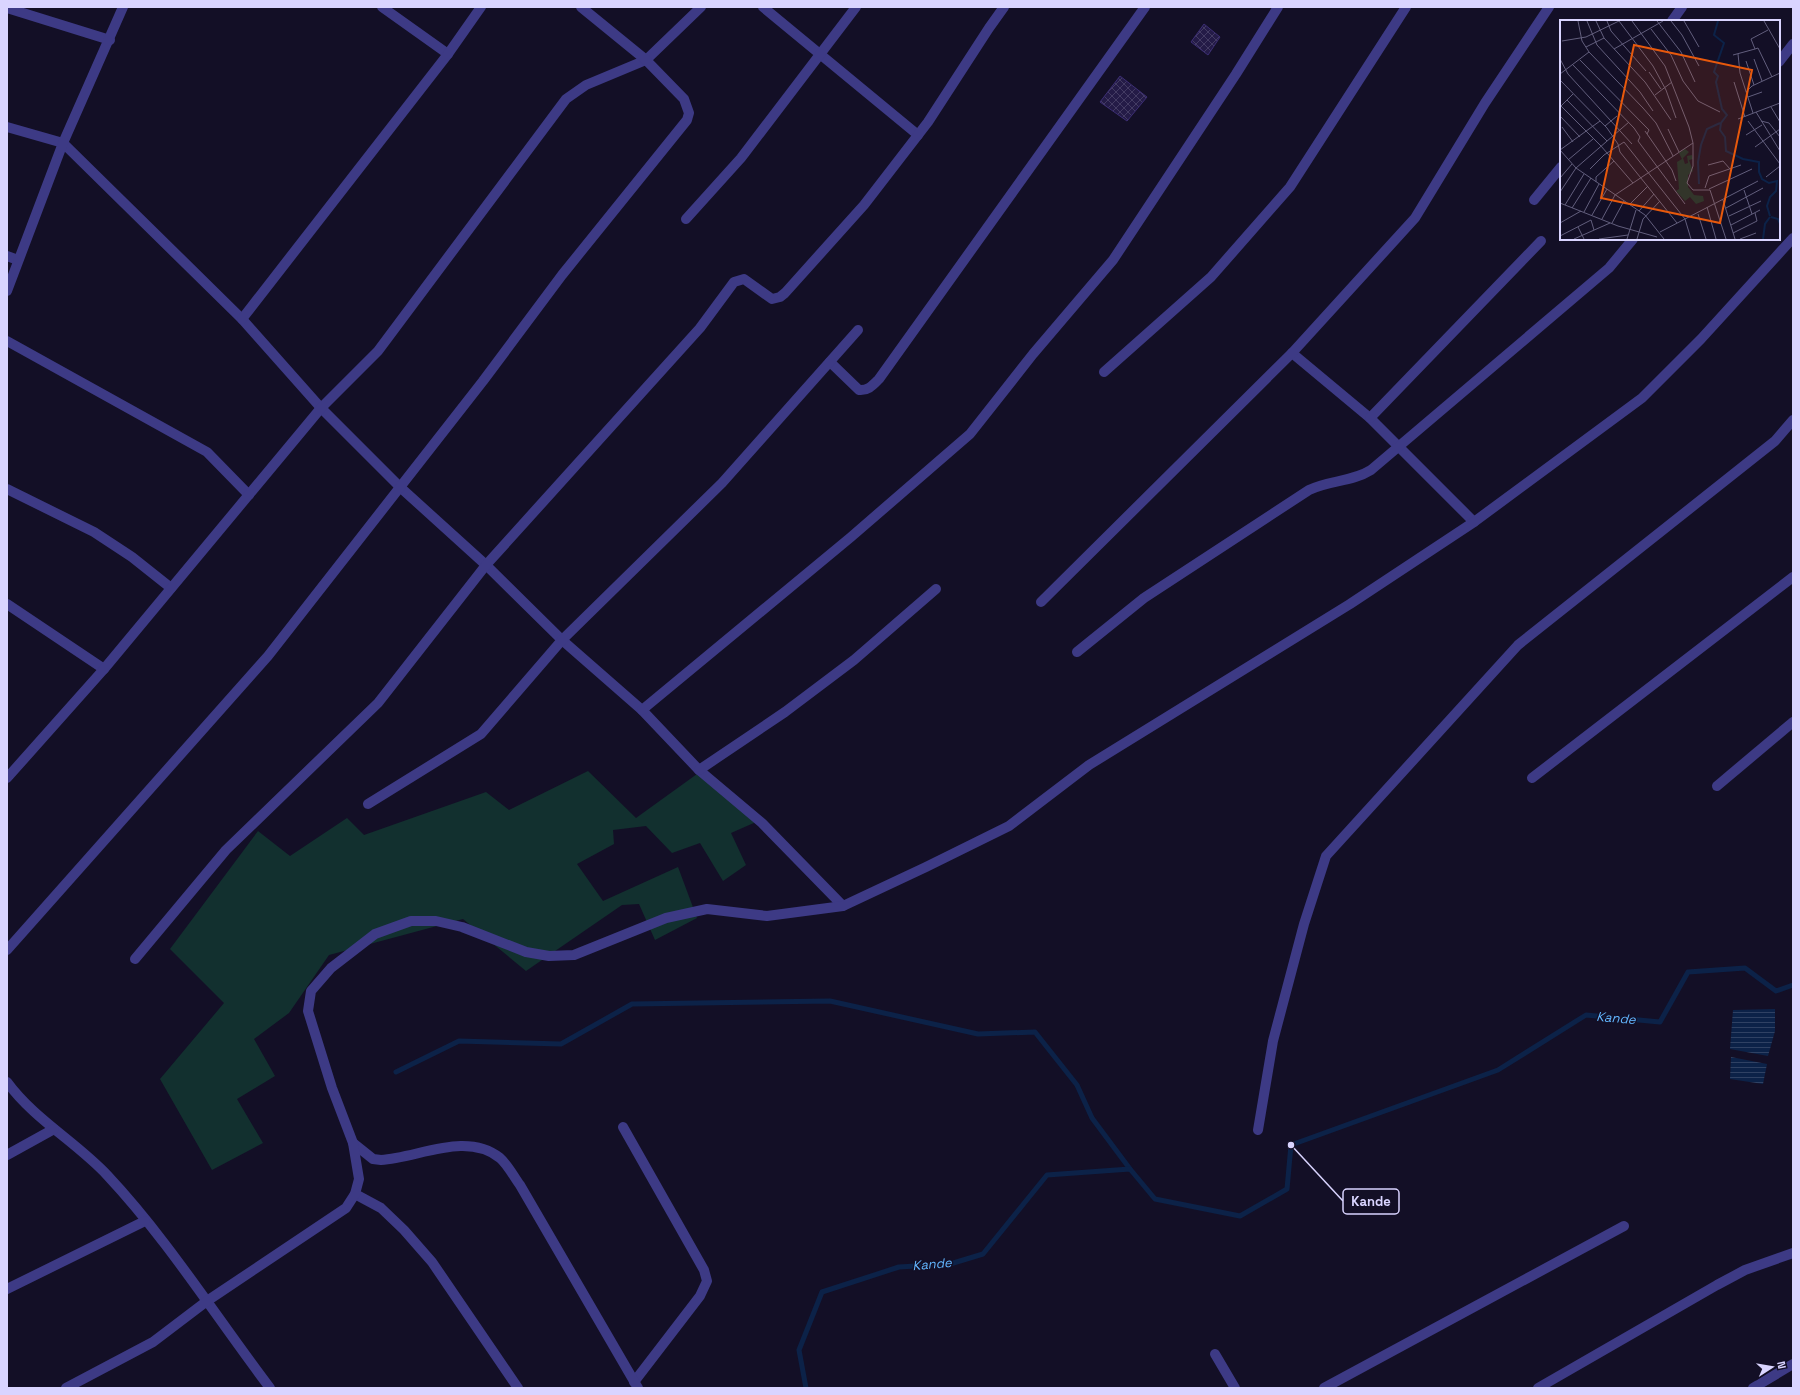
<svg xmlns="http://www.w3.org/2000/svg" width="1800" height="1395" font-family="'Space Grotesk',sans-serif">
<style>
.green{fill:#12302f}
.water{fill:url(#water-rules)}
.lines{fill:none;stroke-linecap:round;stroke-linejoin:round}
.stream{stroke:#0c2248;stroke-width:5}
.building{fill:url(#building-cross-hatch);stroke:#3b2d73}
.street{stroke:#3d3a85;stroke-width:10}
.labels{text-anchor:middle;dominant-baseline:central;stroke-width:3;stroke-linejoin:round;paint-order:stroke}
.water-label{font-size:13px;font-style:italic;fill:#62b6ff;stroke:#130f26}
.inset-river{fill:none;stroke:#0c2248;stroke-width:2}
.inset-road{fill:none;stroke:#625e7d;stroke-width:1}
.view{fill:#e8590c;fill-opacity:0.15;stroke:#e8590c;stroke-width:2}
.inset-edge{fill:none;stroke:#d9d4ff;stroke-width:2}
.leader{fill:none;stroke:#d9d4ff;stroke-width:1.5}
.callout-dot{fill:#d9d4ff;stroke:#130f26;stroke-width:1.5}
.callout{fill:#130f26;stroke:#d9d4ff;stroke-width:1.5}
.callout-label{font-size:13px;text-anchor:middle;font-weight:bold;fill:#d9d4ff}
</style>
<defs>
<pattern id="water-rules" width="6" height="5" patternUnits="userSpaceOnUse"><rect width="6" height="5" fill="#0c2248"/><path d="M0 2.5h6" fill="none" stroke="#2f4163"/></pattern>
<pattern id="building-cross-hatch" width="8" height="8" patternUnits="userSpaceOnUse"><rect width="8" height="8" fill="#241b47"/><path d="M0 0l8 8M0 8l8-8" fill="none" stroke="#433b63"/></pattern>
</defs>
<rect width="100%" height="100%" fill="#130f26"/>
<polygon class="green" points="588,771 636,818 697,774 756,822 731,833 746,865 723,881 700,843 672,853 646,826 613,830 614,844 577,864 603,901 678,867 697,918 655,940 639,904 622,905 526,971 463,919 329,955 289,1013 254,1039 275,1076 237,1099 263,1143 212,1170 160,1079 224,1003 170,949 258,831 290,856 347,818 364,835 486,792 509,810"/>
<g class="water">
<polygon points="1775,1009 1775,1031 1768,1056 1730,1049 1733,1010"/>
<polygon points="1731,1057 1767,1064 1763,1084 1730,1079"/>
</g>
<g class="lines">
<g class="stream">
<polyline points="396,1072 459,1041 561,1044 632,1004 830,1001 978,1034 1035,1032 1077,1085 1092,1118 1130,1169"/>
<polyline points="806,1388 799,1350 822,1292 899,1267 950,1264 983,1254 1047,1175 1130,1169 1155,1199 1240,1216 1287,1189 1291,1145 1498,1070 1586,1015 1660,1022 1688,972 1745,968 1776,991 1793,985"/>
</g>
</g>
<g class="building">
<polygon points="1204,24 1220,37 1208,55 1191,42"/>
<polygon points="1120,76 1147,97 1127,121 1100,102"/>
</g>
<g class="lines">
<g class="street">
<polyline points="382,7 448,54"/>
<polyline points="763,7 918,135"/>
<polyline points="7,8 110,40"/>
<polyline points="1672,21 1682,7"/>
<polyline points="1779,62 1793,44"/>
<polyline points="7,127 63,143 242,319 321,408 401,488 486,565 562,640 642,710 699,770 762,823 843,906"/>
<polyline points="1534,200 1561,167"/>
<polyline points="686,219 741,158 856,7"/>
<polyline points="7,256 18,260"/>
<polyline points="7,291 63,143 123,7"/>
<polyline points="242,319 448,54 481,7"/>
<polyline points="7,341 207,452 249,495"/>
<polyline points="1292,353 1370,418 1474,522"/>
<path d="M830,362L859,390C868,391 873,385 879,379L1145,7"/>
<polyline points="1104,372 1211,277 1290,187 1406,7"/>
<polyline points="1370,418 1541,241"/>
<polyline points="7,489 94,532 132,557 171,588"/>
<polyline points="1041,602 1292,353 1415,218 1485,103 1549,7"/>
<polyline points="7,604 104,669"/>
<path d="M1077,652L1144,598L1309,490C1329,480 1352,482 1371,470L1609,268L1633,239"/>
<polyline points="642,710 851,537 970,434 1033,354 1113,260 1236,74 1278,7"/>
<polyline points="699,770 785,712 854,660 936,589"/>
<polyline points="7,778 104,669 321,408 378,351 566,99 586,85 646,60 701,7"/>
<polyline points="1532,778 1793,577"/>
<polyline points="1717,786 1793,722"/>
<polyline points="368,804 481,734 562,640 722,483 858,330"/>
<polyline points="7,950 268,656 483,381 562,275 687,120 689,113 684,99 646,60 581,7"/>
<polyline points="135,959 226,850 378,703 486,565 700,328 734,282 744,279 772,299 780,297 785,293 864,205 928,122 989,28 1004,7"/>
<path d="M7,1082C34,1119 76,1142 107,1175C168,1240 216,1317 270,1388"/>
<polyline points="623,1127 704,1270 707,1281 700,1296 634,1382"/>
<polyline points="1258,1130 1273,1041 1304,924 1326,856 1518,645 1775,441 1793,420"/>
<path d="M353,1143L373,1159L381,1160C418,1158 466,1131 500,1158C508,1165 514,1177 520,1185L638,1388"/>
<polyline points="7,1155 54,1129"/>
<polyline points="355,1194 381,1208 404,1230 432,1262 518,1388"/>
<polyline points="7,1289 145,1221"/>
<polyline points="1215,1354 1235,1388"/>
<polyline points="66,1388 153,1342 207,1301 346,1208 355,1194 359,1179 353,1143 332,1088 308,1011 311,991 331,968 375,934 411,921 436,921 462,927 526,952 549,956 574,955 666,918 707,909 767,916 843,906 926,867 1009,826 1089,765 1350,604 1474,522 1642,398 1701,339 1793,238"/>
<polyline points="1324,1388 1624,1226"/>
<polyline points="1538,1388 1717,1285 1745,1270 1793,1253"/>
<polyline points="1753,1388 1793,1364"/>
</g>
</g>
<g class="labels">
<g class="water-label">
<text transform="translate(1616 1018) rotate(5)">Kande</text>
<text transform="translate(932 1264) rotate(-5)">Kande</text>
</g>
</g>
<g transform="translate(1560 20)">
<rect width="220" height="220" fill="#130f26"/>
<path d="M125,129L129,132L123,138L125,144L128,143L127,136L132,135L133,139L129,140L133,151L128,155V167L134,175L143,176L144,181L136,184L130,177L125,181L116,171L119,169L117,142L122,139L119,133Z" fill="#12302f"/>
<path class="inset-river" d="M158,1L154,15L164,23L154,52L158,56L156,62L162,89L167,95L161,103L160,110L165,117L166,131L183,139L199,142V152L202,159L209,163L217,161L216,171L210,177L207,186L210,196M139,164L138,142L141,125L147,109L160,103M211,197L218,199L220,204M203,219L205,204L210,197"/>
<path class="inset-road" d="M18,1L22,21L29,32L83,88L96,103L113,136M27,1L37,25L80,72L93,91M36,1L44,18L85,62L111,100M47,1L51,11L86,51M59,1L93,46L106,70L116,98M72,1L105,46L129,107L133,123V146L127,163L133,170H150L166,219M97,1L121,32L135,62M111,1L122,15L139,46M124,1L139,27M204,1L220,29M91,9L111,35L123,61L138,81L160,92M2,21L26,17L59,1M26,27L44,18M54,29L103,1M195,29L198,28L212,57M178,34L180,53L193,93M173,35L195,29L191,19L208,10M0,39L8,54L72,124M194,39L202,61M20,40L89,110L87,114M186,41L194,65M12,44L74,108L80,117L78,121L125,184M89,52L101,69M0,54L29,32M0,60L47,108L58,124L60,132L117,203M174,62L185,97M186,72L192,66L220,53M13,74L1,86L41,126L73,163M95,75L112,62M188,77L202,72M7,80L47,121M211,87L220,102M196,92L220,131M0,96L20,117M178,99L220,83M40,101L0,130L16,148L85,195L104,219M188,101L220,144M201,101L209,103L220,117M45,106L57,96M2,107L13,122M108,109L119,132M85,111L112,150L116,161M186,115L202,105M195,127L220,109M8,140L33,119M148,145L163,141L170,149M30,149L44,135L64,122L125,199L131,219M206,157L220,146M0,158L12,144M36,162V157L54,141M145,168L149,156L181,145M149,169L192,149M184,170L192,194M0,172L16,148L69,102M163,180L175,219M0,183L58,206L97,217M5,185L24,154M69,185L88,166M147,187L156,219M12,188L31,158M166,188L203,168M79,191L94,174M24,192L39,164M138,194L146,219M32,195L47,169M169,196L201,181M42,199L55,175L133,123M0,203L21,191M52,203L64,181M171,205L200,190M18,207L24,219M100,212L198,161M173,213L197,201L195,193M0,216L31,200L34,210M14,219L50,203M39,219L68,215M67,219L76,190M77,219L83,199L100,181M180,219L196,213"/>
<path class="view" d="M74,25L192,50L160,203L41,178Z"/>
<rect width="220" height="220" class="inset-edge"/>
</g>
<path class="leader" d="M1291 1145L1343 1201"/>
<circle class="callout-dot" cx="1291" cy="1145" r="4"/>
<rect class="callout" x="1343" y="1189" width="56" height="25" rx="4"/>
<g class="callout-label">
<text x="1371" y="1206">Kande</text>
</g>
<rect width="1800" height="1395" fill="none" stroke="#d9d4ff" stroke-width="16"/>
<g transform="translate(1772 1367) rotate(78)" stroke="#130f26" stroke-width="3" paint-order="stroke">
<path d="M0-3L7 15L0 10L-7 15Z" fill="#d9d4ff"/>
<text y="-6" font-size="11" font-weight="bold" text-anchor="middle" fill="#d9d4ff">N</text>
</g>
</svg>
